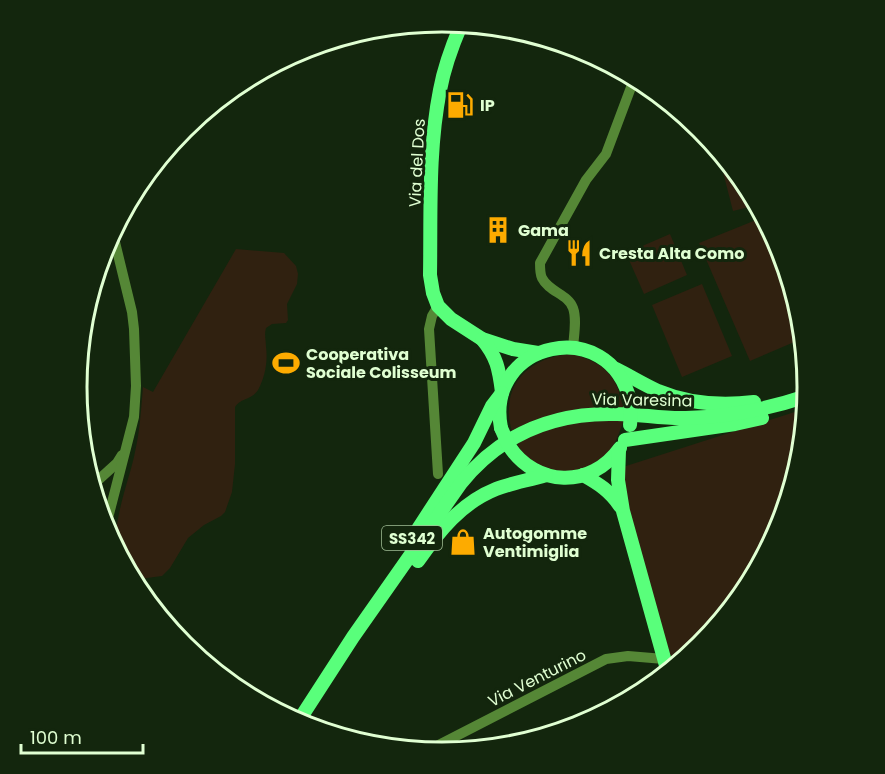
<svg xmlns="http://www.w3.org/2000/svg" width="885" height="774" font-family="Poppins,sans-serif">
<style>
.green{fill:#302110}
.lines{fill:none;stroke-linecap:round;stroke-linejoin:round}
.minor{stroke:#558736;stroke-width:10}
.major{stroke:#59ff7b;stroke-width:14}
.major-bridge{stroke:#59ff7b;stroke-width:14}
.labels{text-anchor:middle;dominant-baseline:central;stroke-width:6;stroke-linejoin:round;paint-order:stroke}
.shield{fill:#13260d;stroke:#a2be97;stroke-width:1.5}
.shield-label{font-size:15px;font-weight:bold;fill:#e0ffd2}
.poi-label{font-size:16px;font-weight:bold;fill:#e0ffd2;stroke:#13260d;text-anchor:start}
.street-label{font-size:16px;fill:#e0ffd2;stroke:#13260d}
.rim{fill:none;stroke:#e0ffd2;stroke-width:3}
</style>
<rect width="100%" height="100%" fill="#13260d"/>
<g class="green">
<polygon points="729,170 753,206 733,211 723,172"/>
<polygon points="761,218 781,247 799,340 750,361 699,243"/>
<polygon points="670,234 687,275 644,294 626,253"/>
<path d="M236,249L284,253L296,266L298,274L297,284L287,304L288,320L286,323L272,324L266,328C264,335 266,340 266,347C268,362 265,377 258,390C252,400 240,398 235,407V464L232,492L225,512L221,516L204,525L188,538L170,568L162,576L139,579C133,570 122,558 118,548C110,527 131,475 135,452C140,431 141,409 143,387L153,392Z"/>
<polygon points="702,284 732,356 682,377 652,305"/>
<path d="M571,354C604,362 617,375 624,409C609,409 594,407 580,409C556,412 534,421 512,432C510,424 508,416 509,408C510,374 540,356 571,354Z"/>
<polygon points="804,409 781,527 701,646 673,665 627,505 623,467"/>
<path d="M624,420C619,433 615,446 605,457C599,463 592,465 584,468C558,477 529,467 516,442L528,435L570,422Z"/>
</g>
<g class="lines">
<g class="minor">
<polyline points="438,306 432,316 429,329 438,474"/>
<path d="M573,347C574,335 577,319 573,308C568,294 549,292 542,278C540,274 540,268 540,263L586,180L606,154L633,82"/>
<polyline points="95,483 117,463 122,455"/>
<polyline points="98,495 105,507 108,518"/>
<polyline points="107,531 108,518 134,417 136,386 134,329 132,312 113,234"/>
<polyline points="429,750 606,659 628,656 664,659"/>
</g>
<g class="major">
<path d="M461,25C452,46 444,68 440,90C428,150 431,214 430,275L433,293L438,306L451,319L482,339L513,349L538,353"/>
<path d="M482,339C497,357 499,369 502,392"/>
<path d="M616,369C630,376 643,384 658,391C689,404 721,406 754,402"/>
<path d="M501,428C484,341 610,314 630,401"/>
<polyline points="625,440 735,424 762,418"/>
<path d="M509,446C536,487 591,489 620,448"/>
<polyline points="619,450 618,480 623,511 667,669"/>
<path d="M583,475C599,484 610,491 620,506"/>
<polyline points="418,529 474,443 492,406 502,393"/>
<path d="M418,561C439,531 461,503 496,489C512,483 530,480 546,475"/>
<path d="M298,722L353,637L461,483C501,434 553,412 617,414C640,414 663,419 686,418C727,417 768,409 807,396"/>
</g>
<g class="major-bridge">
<polyline points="630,425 631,413 630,401"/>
<polyline points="501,428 509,446"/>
</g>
</g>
<defs>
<symbol id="fuel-bare" viewBox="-9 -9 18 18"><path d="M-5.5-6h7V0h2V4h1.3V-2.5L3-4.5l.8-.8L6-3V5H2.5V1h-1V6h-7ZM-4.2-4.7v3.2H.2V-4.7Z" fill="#fdab00" stroke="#13260d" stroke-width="2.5" paint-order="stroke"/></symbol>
<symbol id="building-bare" viewBox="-9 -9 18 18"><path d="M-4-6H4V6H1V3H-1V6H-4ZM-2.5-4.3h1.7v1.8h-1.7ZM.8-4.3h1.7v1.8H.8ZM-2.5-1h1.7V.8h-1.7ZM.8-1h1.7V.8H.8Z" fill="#fdab00" stroke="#13260d" stroke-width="2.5" paint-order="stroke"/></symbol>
<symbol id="restaurant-bare" viewBox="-9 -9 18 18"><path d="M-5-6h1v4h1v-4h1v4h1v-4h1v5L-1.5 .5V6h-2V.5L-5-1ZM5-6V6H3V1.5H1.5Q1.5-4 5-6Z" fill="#fdab00" stroke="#13260d" stroke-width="2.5" paint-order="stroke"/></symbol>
<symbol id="stadium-bare" viewBox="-9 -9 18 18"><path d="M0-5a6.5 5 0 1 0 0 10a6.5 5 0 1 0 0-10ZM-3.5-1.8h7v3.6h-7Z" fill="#fdab00" stroke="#13260d" stroke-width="2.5" paint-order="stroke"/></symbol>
<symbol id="shop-bare" viewBox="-9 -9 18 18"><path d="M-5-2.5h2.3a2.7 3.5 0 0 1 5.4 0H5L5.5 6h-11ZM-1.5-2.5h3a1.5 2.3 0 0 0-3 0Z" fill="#fdab00" stroke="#13260d" stroke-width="2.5" paint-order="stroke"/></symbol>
</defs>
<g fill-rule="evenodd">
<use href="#fuel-bare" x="441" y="86" width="38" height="38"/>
<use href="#building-bare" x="479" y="211" width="38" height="38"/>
<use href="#restaurant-bare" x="560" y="234" width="38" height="38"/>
<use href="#stadium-bare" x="267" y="344" width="38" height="38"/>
<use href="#shop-bare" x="444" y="523" width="38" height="38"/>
</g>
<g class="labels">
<rect class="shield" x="382" y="526" width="60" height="24" rx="4.5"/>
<g class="shield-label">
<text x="412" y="538">SS342</text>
</g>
<g class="poi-label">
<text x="480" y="105">IP</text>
<text x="518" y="230">Gama</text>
<text x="599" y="253">Cresta Alta Como</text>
<text x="306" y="354">Cooperativa<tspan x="306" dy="18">Sociale Colisseum</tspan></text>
<text x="483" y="533">Autogomme<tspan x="483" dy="18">Ventimiglia</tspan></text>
</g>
<g class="street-label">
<text transform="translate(417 163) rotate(-87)">Via del Dos</text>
<text transform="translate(642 400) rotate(1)">Via Varesina</text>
<text transform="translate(537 678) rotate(-27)">Via Venturino</text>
</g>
</g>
<path d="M0 0H885V774H0ZM87 387a355 355 0 1 1 710 0a355 355 0 1 1-710 0Z" fill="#13260d" fill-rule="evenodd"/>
<path class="rim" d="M87 387a355 355 0 1 1 710 0a355 355 0 1 1-710 0Z"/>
<path d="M21 744v9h122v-9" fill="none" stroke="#e0ffd2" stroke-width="3"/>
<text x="30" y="744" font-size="18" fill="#e0ffd2" stroke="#13260d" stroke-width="4.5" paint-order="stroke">100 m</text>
</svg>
